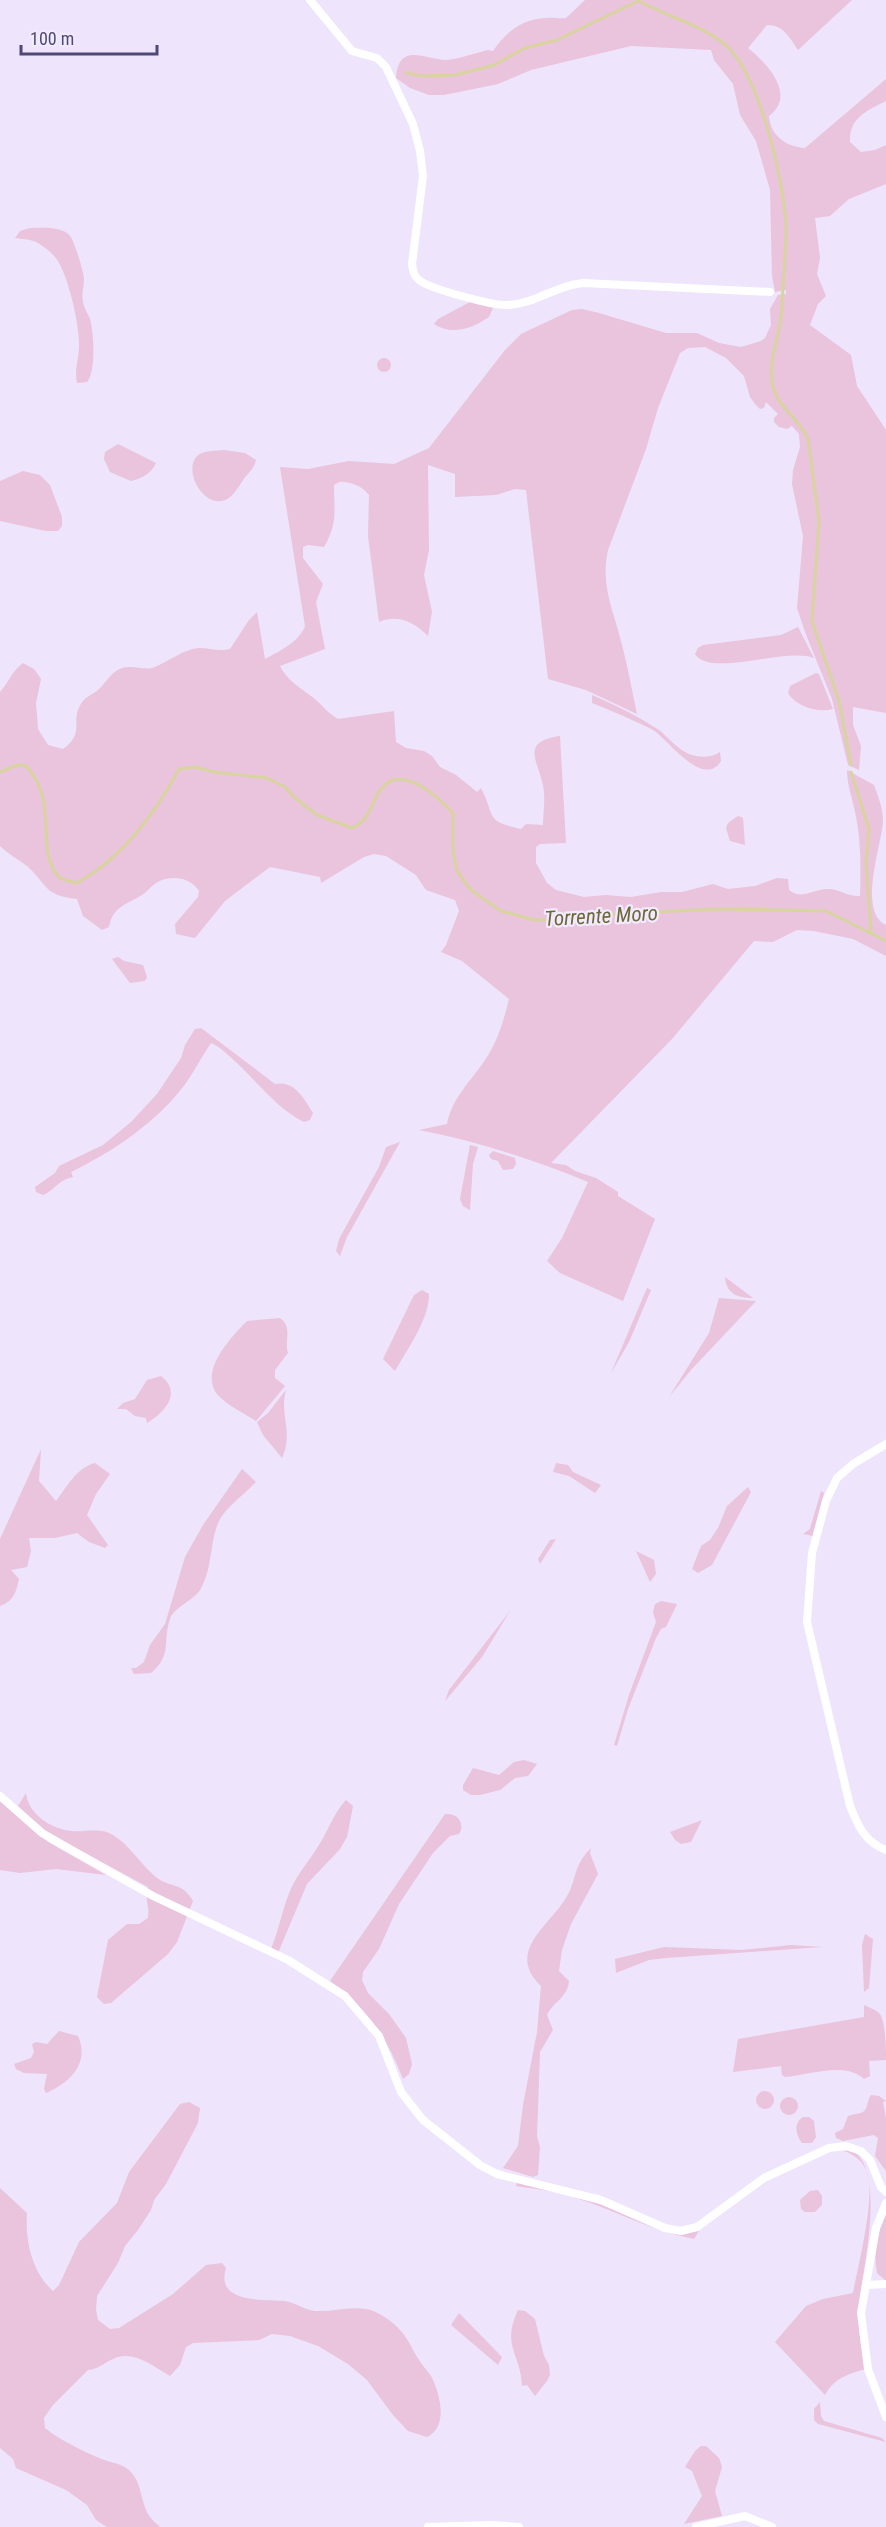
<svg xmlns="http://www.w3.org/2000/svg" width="886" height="2527" font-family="'Roboto Condensed',sans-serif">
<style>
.green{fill:#eac3dc}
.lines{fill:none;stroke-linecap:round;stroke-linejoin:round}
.stream{stroke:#d8d49f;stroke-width:3}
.street{stroke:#fff;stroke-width:8}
.labels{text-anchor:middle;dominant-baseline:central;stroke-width:4.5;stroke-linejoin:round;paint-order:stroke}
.water-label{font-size:21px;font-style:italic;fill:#6d6937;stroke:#f2ebff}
</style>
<rect width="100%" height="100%" fill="#eee4fc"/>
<g class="green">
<path d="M585,0H852L798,50C789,37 784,25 767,25L748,48C767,63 797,95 769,116C770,135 786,147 805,148L886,79V101C866,111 849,118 850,142L861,152L875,150L886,145V184L849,199L830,216L815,218L820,258L817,274L826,296L818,304L810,325L851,355L857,386L886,430V713L853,707V725L861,746L859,770L848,765L832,699L805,632L797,608L803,536L792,484L793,470L800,447L799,434L792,426L787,429L779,427L774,422V418L778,414L766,402L764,408L760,409L755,404L750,397L744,376L726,358L705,347L688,348L680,353L658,408L646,449L608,550C600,587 614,611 622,645C628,668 632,691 637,714L586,690L548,679L526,490L515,489L496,495L455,497V474L428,465L429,550L424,575L432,612L428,636C414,622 398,614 379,622L368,536L369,495C362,486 349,481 339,482L334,485C334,511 338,523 324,547L308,545L303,547V558L323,584L316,602L325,649L280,666C287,680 299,687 311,696C321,703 327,713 338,719L394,711L396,742L406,748L424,751L432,756L440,767L456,775L477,792L481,788C496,817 484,821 521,829L526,824L543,825C543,815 545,803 544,792C542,765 516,742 560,736L566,843L540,844L536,847V863L547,883L556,890L584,897L606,895L631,897L661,892H682L713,884L728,889L755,886L777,878L788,879L789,890C801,900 812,890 826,889C838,888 848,897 860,896C861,869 861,838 855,812C852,797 847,785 847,770L874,785C878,796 883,808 883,821C882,844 857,912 886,925V956L853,939L814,931L797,930L773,942L754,941L672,1039L551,1163L566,1165L575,1171L596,1178L618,1192V1196L655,1219L623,1301L560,1273L547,1261L562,1238L588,1182C534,1160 477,1141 419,1130L447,1124C452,1098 471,1081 485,1060C497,1043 504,1020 509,999L462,961L441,952L446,945L459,911L455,900L426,890L416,875L386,856L374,854L364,857L321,883L320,877L270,867L225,901L195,938L176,934L175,924L198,897L199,891C191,877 170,874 156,883C151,886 147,892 142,895C126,905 113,906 109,927L102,930L83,916L77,899C43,895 49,886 27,866C18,859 8,854 0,846V692C9,682 12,671 23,663L34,669L41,679L36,703L37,715L38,729L48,745L63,749C87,732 68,720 83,701C87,696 93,694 98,690C108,681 114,666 130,667C140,667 148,671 157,666C171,660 184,649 199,648C210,648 219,652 230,649L249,620L257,612L265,659C280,651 299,642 305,626L280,467L308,469L349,461L394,464L429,448L505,350L521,334L572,310L582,309L599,313L666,333H697L719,343L741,347L761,341L765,338L771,325L770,309L778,295L786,294V290L775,292L772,276L770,190L756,141L740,115L733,84L714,60L711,50L631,46L531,70L498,84L444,95H429L410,88L396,78C399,41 425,60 446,60C459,59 475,53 488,50L493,51C506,32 522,19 546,18C552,17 559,19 566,18Z"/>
<path d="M30,228C42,228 62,226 70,236C74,240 84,273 84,279C84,287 81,295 83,302C84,308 88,314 90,319C94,333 96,372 87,382L77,383C74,369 79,360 79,346C80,327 68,272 55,257C51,252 43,246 38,243C32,239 22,239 15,238L20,231Z"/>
<path d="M470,302L493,308L489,317C473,328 452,336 434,324L438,319Z"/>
<circle cx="384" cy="365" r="7"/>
<path d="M118,444L156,463C152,473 141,479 131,481L110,472L104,459L105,452Z"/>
<path d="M224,450L245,453L256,460C254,469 248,473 243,480C239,486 235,493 229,498C206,513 182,471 197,456C203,450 217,451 224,450Z"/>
<polygon points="23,471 40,475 50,485 62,517 62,526 58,531 46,531 0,521 0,481"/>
<path d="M798,627L814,658C784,647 710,678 695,654L698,648L703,645L781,635Z"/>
<path d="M816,673L819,674L833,709C817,713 797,707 788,693L790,686Z"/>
<path d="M592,695C615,705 638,716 659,730C669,738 677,749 689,754C700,758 711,758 720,752L721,761C703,790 666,737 653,730C634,720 612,711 592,703Z"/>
<polygon points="738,816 743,818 745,845 730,841 726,828 728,823"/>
<polygon points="118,957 124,961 143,965 147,977 145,981 130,983 112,959"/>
<path d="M201,1028L275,1084C295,1080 304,1099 313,1113L310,1120L304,1122C278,1109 259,1084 237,1063C229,1056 221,1047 211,1043C202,1056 195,1070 186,1083C157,1122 114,1151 71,1172L73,1177C58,1180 55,1190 43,1195L36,1192L35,1187L55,1173L59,1166L103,1145L131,1122L157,1094L181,1058L185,1045L195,1029Z"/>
<polygon points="400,1142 347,1237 340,1256 336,1251 339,1239 379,1167 386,1147"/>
<polygon points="470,1145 478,1147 473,1164 470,1210 463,1206 460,1199"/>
<polygon points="493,1151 515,1158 516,1164 513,1169 503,1170 498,1161 491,1159 489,1155"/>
<path d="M725,1277L753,1298C738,1298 726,1294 725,1277Z"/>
<polygon points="647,1288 651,1290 629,1342 611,1373"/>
<path d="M422,1290L429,1294C429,1320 407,1349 395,1371L383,1359L414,1295Z"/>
<polygon points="719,1298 756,1301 691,1370 669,1397 709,1333"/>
<path d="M280,1318C293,1327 284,1340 288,1353L275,1370V1378L285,1386L256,1421C244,1413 226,1405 217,1394C199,1371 231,1337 247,1321Z"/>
<path d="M161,1376C183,1393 164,1413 147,1423L146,1418L135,1416L126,1409H117L123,1403L135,1399L147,1380Z"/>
<path d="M286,1390C279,1414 294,1433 282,1458L263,1435L257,1422L268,1413Z"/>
<path d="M41,1449L39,1481L56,1501C67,1487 76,1468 95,1463L110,1474L96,1494L87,1515L108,1545L105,1548L89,1542L77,1533L55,1538H29L31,1551L27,1567L11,1570L19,1579C16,1592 14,1601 0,1606V1539Z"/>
<polygon points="556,1463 568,1465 573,1472 601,1485 595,1493 569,1476 553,1472"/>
<path d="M242,1469L256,1482C244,1495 225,1507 218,1523C209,1546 213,1568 200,1590C193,1601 174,1607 170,1619C162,1642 173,1654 151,1673L134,1674L131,1668H136L144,1662L150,1645L165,1624L185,1557L203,1525Z"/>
<polygon points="748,1487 751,1492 712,1565 698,1573 692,1569 701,1546 710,1540 718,1528 727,1506"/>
<polygon points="821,1491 824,1493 813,1536 803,1534 810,1529"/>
<polygon points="556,1539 540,1564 538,1559 550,1540"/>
<polygon points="636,1551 654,1560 656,1574 650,1582"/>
<polygon points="661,1601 677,1604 666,1627 661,1629 656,1638 628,1709 617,1746 614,1745 629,1695 656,1622 653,1612 655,1604"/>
<polygon points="510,1611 482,1657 445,1701 449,1690"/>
<polygon points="524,1760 537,1764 528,1776 515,1778 500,1790 480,1795 471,1795 463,1790 463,1785 473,1768 499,1775 514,1762"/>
<path d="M26,1793C28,1814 51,1829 72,1831C84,1832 98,1828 109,1833C128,1842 140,1864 156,1877C168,1888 182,1881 193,1901L177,1942L168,1954L111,2003L104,2004L97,1997L108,1940L127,1924H139L148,1918C150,1907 144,1898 148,1887L48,1833L18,1806Z"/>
<polygon points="0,1799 48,1842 106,1875 56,1869 20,1873 0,1870"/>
<path d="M346,1800L353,1806L347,1837L340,1849L307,1884L278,1953L271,1949C279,1930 282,1910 290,1891C298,1872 312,1858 322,1840C330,1826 335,1812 346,1800Z"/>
<path d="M445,1814C456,1813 463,1820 461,1830L459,1834L450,1836L433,1853L399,1904L379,1949L363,1972L362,1980L368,1993L389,2014L406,2038L412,2064L409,2074L403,2079C387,2037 366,2007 330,1981Z"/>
<polygon points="702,1820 691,1842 681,1844 675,1840 670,1832"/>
<path d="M591,1848L590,1853L598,1874L571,1924L562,1950L559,1971L569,1981C568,1997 553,2002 547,2015L553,2030L540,2052L537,2136L540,2147L538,2175L533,2177L503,2168L518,2146L523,2105L537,2032L541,1986C506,1953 547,1927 564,1901C578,1881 571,1868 591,1848Z"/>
<polygon points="865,1934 873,1939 869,1988 864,1992 862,1945"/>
<polygon points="791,1945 822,1947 666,1958 649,1960 616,1973 615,1959 664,1947 741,1950"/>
<path d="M864,2005C868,2007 874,2009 878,2012C886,2018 886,2049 886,2060L869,2061L870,2076L864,2079C846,2061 808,2075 785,2077L782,2075L781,2066L733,2072L738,2039L864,2017Z"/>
<path d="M59,2031L78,2036C90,2063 70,2083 46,2093L44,2089L47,2074L24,2073L16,2069L14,2064L31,2058L34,2052L32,2044L36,2042L47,2044Z"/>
<circle cx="765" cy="2100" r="9"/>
<path d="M871,2095L879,2096L886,2101L883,2102L886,2119V2171L875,2156L878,2138L874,2135L843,2141L836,2138L835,2133L843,2129L848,2116C853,2114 859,2114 863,2112C868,2109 867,2100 871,2095Z"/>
<circle cx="789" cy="2106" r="9"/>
<path d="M189,2102L200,2108L198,2123L166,2184L154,2200L151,2210L138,2230L125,2246L118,2263L97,2296L96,2310L98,2320L110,2329L119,2328L173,2294L206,2265L222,2263L226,2268C215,2304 263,2299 285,2301C296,2303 305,2310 315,2311C332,2312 349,2306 366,2309C378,2311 392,2321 400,2330C408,2338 412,2349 417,2357C421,2364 427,2370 431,2376C440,2393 449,2427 427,2437L408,2431L393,2415L367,2380L348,2364L318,2346L290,2336L272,2334L259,2340L193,2343L186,2347L180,2365L170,2376C154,2367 133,2349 113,2359C104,2363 98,2369 88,2370L53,2405L44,2418L45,2428C60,2440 81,2450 99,2458C109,2463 120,2462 129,2470C143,2483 140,2503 150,2517C153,2521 157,2524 160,2527H107L96,2520L87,2505L66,2490L16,2468L13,2459L0,2448V2188L27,2213C25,2241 32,2272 53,2291L59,2285L79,2242L117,2203L129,2172L180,2104Z"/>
<path d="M803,2117H809L814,2121L816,2137L812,2143H802C796,2135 793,2123 803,2117Z"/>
<path d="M850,2150C886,2164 865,2261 860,2296C857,2322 860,2345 866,2369C848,2374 834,2378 825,2395L775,2342L806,2306L823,2299L853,2293C858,2265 876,2197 867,2172C863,2161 855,2155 844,2151Z"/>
<path d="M517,2182L582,2197L669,2231L700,2229L694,2239C653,2231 618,2212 579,2199C559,2192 537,2189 516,2186Z"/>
<polygon points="818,2190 822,2196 822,2205 815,2212 805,2212 801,2209 800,2200 810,2191"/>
<path d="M886,2215V2281L877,2273C873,2253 877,2233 886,2215Z"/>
<path d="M518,2310L525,2311L535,2319L544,2356L549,2365L550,2375L547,2381L535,2396L527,2385L522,2386C521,2353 501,2347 518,2310Z"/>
<polygon points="459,2313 502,2357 498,2365 451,2325"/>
<polygon points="820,2402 821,2416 824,2421 882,2438 886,2442 818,2424 814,2420 814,2409"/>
<polygon points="701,2446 706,2446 719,2458 722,2467 715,2491 722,2516 684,2524 702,2496 692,2471 685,2467 695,2451"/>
</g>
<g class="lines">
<g class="stream">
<path d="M637,0C665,16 696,23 722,42C759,69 785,184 786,228C786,254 783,280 782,306C782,332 768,357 772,382C776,408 799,417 808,439L819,521L812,621L839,701L851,765"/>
<polyline points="407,73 422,76 455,75 494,65 525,48 557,40 638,1"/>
<path d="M0,772L17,765L26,766C60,801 34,852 59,877C63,880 72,882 77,883C122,858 155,814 179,769L195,767L214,772L267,778L285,787L295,798L317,815L352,828C371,820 370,803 382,788C402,763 439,798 453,813V851L457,871L471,890L501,911L534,920H571L614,914L718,909L826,911L886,941"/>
<polyline points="851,772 869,829 866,863 871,932"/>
</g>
<g class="street">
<path d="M310,0L352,51L377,58L386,67L413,124L420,151L423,176L412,264C413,271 414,276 419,280C430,289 494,306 508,305C534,304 557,285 583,283L770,292"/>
<path d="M886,1444L853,1464L837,1478L826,1501L812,1553L807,1622L850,1806C858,1826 865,1842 886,1850"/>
<polyline points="0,1796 42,1833 61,1844 153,1896 288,1960 345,1996 379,2036 401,2092 423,2120 480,2165 497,2174 601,2200 665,2228 681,2231 697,2227 764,2178 829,2148 846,2146 861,2151 870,2160 881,2187 886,2192"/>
<polyline points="886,2203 876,2228 861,2313 868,2369 886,2417"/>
<polyline points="866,2285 886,2284"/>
<polyline points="428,2527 491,2525 519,2527"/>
<polyline points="696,2527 745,2516 772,2527"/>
</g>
</g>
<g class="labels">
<g class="water-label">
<text transform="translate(601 916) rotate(-3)">Torrente Moro</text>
</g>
</g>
<path d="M21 45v9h136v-9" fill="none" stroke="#4f4975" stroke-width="3"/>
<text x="30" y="45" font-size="18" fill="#4f4975" stroke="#f2ebff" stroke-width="4.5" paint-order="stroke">100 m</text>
</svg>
